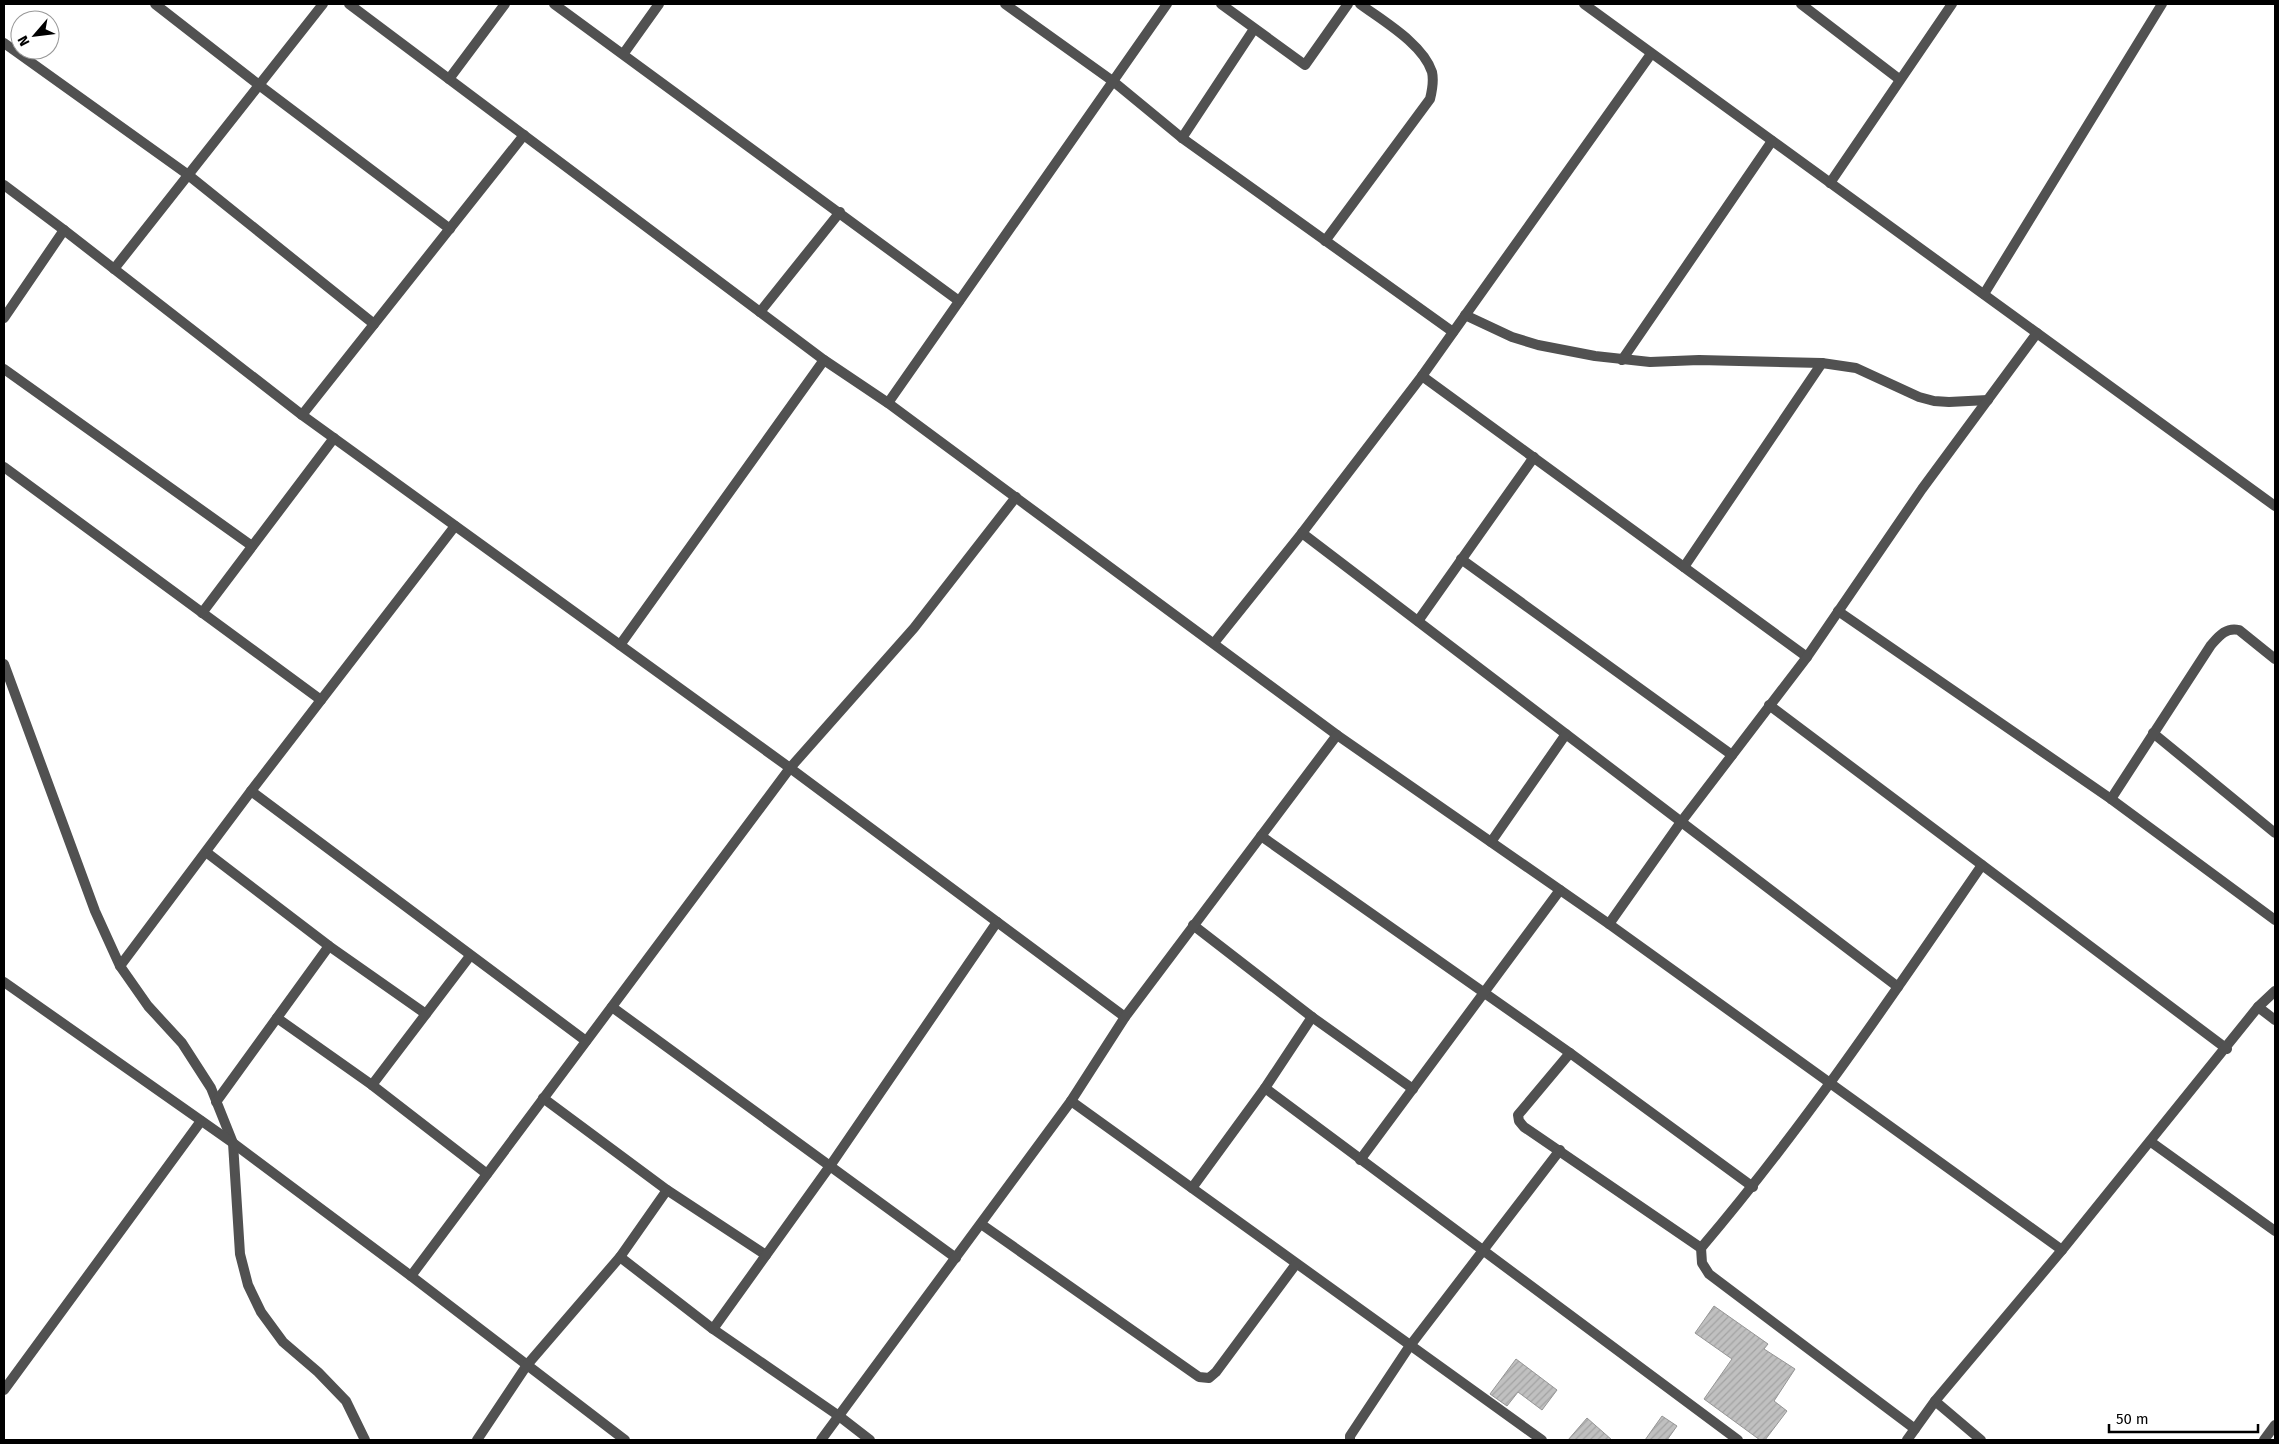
<svg xmlns="http://www.w3.org/2000/svg" width="2279" height="1444" font-family="'Fira Sans',sans-serif">
<style>
.building{fill:url(#building-hatch);stroke:#959595}
.lines{fill:none;stroke-linecap:round;stroke-linejoin:round}
.minor{stroke:#515151;stroke-width:10}
</style>
<defs>
<pattern id="building-hatch" width="6" height="6" patternUnits="userSpaceOnUse" patternTransform="scale(1.25)"><rect width="6" height="6" fill="#c0c0c0"/><path d="M-1 1l2-2M0 6l6-6M5 7l2-2" fill="none" stroke="#a3a3a3"/></pattern>
</defs>
<rect width="100%" height="100%" fill="#fff"/>
<g class="building">
<polygon points="1714,1306 1768,1344 1764,1349 1795,1369 1774,1401 1787,1411 1765,1440 1760,1440 1704,1399 1732,1359 1695,1333"/>
<polygon points="1516,1359 1557,1390 1542,1410 1518,1392 1507,1406 1490,1394"/>
<polygon points="1662,1416 1677,1426 1667,1440 1645,1440"/>
<polygon points="1587,1418 1612,1440 1568,1440"/>
</g>
<g class="lines">
<g class="minor">
<polyline points="155,4 259,85 450,229"/>
<polyline points="349,4 824,360 888,403 1337,735 1609,924 2062,1250"/>
<polyline points="554,4 959,301"/>
<polyline points="1005,4 1114,82 1182,138 1453,332"/>
<polyline points="1221,4 1305,65 1348,4"/>
<polyline points="1584,4 2275,506"/>
<polyline points="1801,4 1899,79"/>
<polyline points="4,43 187,174 374,324"/>
<polyline points="624,53 659,4"/>
<polyline points="449,79 505,4"/>
<polyline points="1182,138 1254,29"/>
<polyline points="1830,183 1952,4"/>
<polyline points="4,185 64,230 302,415 790,768 1125,1017"/>
<path d="M1325,241L1430,99C1432,91 1434,81 1432,72C1423,44 1383,21 1360,4"/>
<polyline points="114,269 323,4"/>
<polyline points="1984,294 2162,4"/>
<polyline points="760,312 840,212"/>
<polyline points="1465,315 1512,337 1538,345 1595,356 1650,362 1699,360 1822,363 1856,368 1919,397 1934,401 1949,402 1988,400"/>
<polyline points="4,318 64,230"/>
<polyline points="1622,360 1772,141"/>
<polyline points="4,369 252,546"/>
<polyline points="1422,376 1807,657"/>
<polyline points="888,403 1167,4"/>
<polyline points="302,415 524,135"/>
<polyline points="4,467 321,700"/>
<polyline points="1302,533 1898,987"/>
<polyline points="1461,559 1732,755"/>
<polyline points="1684,567 1822,363"/>
<polyline points="1838,611 2111,799 2275,920"/>
<polyline points="202,613 334,438"/>
<polyline points="1418,621 1534,457"/>
<polyline points="1214,643 1302,533 1422,376 1651,54"/>
<polyline points="620,645 824,360"/>
<polyline points="4,664 95,911 120,966 148,1006 182,1043 211,1088 233,1143 240,1254 248,1285 261,1312 283,1342 318,1372 346,1401 365,1440"/>
<polyline points="1769,705 2227,1049"/>
<polyline points="2153,733 2275,833"/>
<polyline points="251,791 586,1041"/>
<path d="M2111,799L2211,645C2219,636 2226,627 2239,630L2275,659"/>
<polyline points="1261,836 1570,1053 1753,1187"/>
<polyline points="1491,842 1566,734"/>
<polyline points="206,852 329,946 426,1014"/>
<polyline points="1609,924 1681,822 1807,657 1922,489 2037,333"/>
<polyline points="1193,925 1312,1017 1413,1089"/>
<polyline points="120,966 251,791 455,526"/>
<polyline points="4,982 233,1143 411,1276 625,1440"/>
<polyline points="612,1007 956,1258"/>
<polyline points="2258,1007 2275,1020"/>
<polyline points="277,1018 372,1085 487,1174"/>
<polyline points="1570,1053 1518,1115 1519,1121 1524,1127 1701,1248 1702,1263 1709,1274 1915,1429"/>
<polyline points="372,1085 470,956"/>
<polyline points="1265,1088 1738,1440"/>
<polyline points="543,1098 667,1190 766,1255"/>
<polyline points="1071,1101 1542,1440"/>
<polyline points="216,1102 329,946"/>
<polyline points="2151,1142 2275,1231"/>
<polyline points="1360,1160 1560,890"/>
<polyline points="1192,1188 1265,1088 1312,1017"/>
<polyline points="981,1224 1199,1377 1209,1378 1216,1372 1296,1264"/>
<path d="M1701,1248C1804,1127 1892,996 1982,865"/>
<polyline points="620,1257 713,1329 839,1416 870,1440"/>
<polyline points="411,1276 790,768 914,628 1016,497"/>
<polyline points="713,1329 830,1166 997,922"/>
<polyline points="4,1390 201,1121"/>
<polyline points="1935,1401 1981,1440"/>
<polyline points="477,1440 527,1365 620,1257 667,1190"/>
<polyline points="821,1440 1071,1101 1125,1017 1337,735"/>
<polyline points="1350,1440 1350,1436 1409,1347 1560,1150"/>
<polyline points="1907,1440 1935,1401 2062,1250 2258,1007 2275,991"/>
<polyline points="2264,1440 2275,1425"/>
</g>
</g>
<rect width="2279" height="1444" fill="none" stroke="#000000" stroke-width="10"/>
<g transform="translate(35 35) rotate(242)"><circle r="24" fill="#ffffff" stroke="#999999"/>
<path d="M0-4L9 19L0 12L-9 19Z" fill="#000000"/>
<text y="-8" font-size="14" font-weight="bold" text-anchor="middle" fill="#000000">N</text>
</g>
<path d="M2109 1424v8h149v-8" fill="none" stroke="#000000" stroke-width="2.5"/>
<text x="2116" y="1424" font-size="15" fill="#000000" stroke="#ffffff" stroke-width="4" paint-order="stroke">50 m</text>
</svg>
